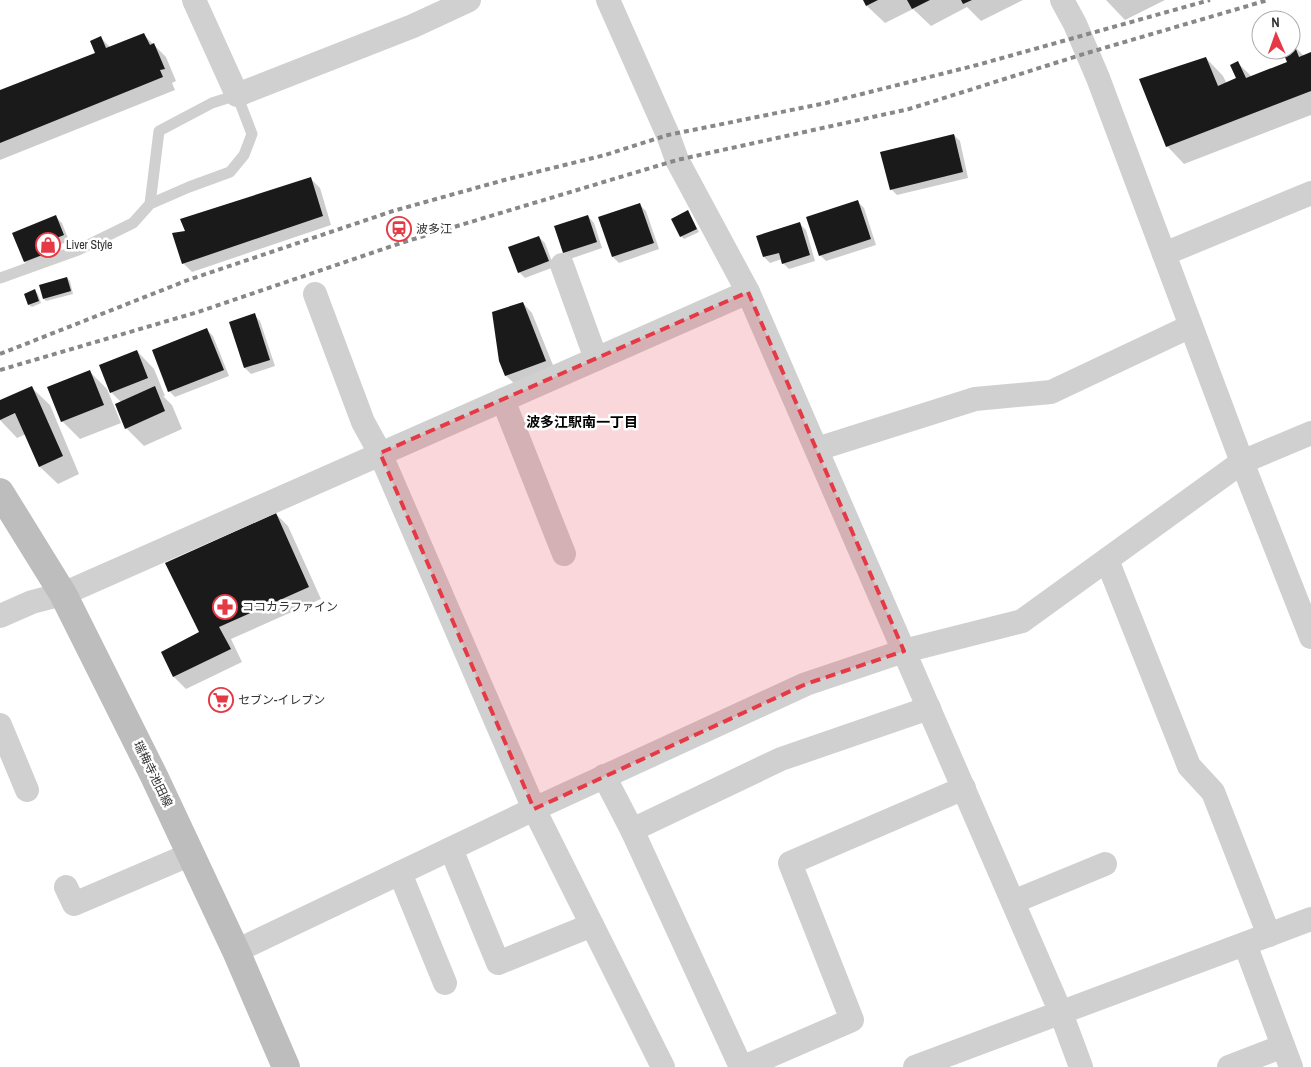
<svg xmlns="http://www.w3.org/2000/svg" width="1311" height="1067" font-family="'Archivo Narrow','Noto Sans JP',sans-serif">
<style>
.shadow{fill:#0003}
.building{fill:#1a1a1a}
.lines{fill:none;stroke-linecap:round;stroke-linejoin:round}
.lane{stroke:#d0d0d0;stroke-width:11}
.street{stroke:#d0d0d0;stroke-width:24}
.secondary{stroke:#bdbdbd;stroke-width:28}
.rail{stroke:#888;stroke-width:4;stroke-dasharray:5 4;stroke-linecap:butt}
.marked{fill:#e63946;fill-opacity:0.2;stroke:#e63946;stroke-width:4;stroke-dasharray:10 6;stroke-linejoin:round}
.labels{text-anchor:middle;dominant-baseline:central;stroke-width:5;stroke-linejoin:round;paint-order:stroke}
.poi-label{font-size:12px;fill:#333;stroke:#fff;text-anchor:start}
.street-label{font-size:12px;fill:#333;stroke:#fff}
.neighbourhood-label{font-size:14px;font-weight:bold;fill:#000;stroke:#fff}
</style>
<rect width="100%" height="100%" fill="#fff"/>
<g class="shadow">
<polygon points="864,0 1023,0 981,21 967,7 931,26 913,9 885,23 867,6"/>
<polygon points="1106,0 1165,0 1125,20"/>
<polygon points="144,35 166,57 176,81 172,83 175,90 0,160 0,92 97,53 101,38 111,48"/>
<polygon points="1294,46 1304,56 1311,53 1311,115 1184,164 1167,146 1206,58 1223,76 1227,84 1238,79 1238,63 1252,77 1288,63 1283,50 1291,50 1291,47"/>
<polygon points="954,135 960,141 968,178 897,195 891,189"/>
<polygon points="311,179 320,188 331,225 192,272 183,263 187,232"/>
<polygon points="858,202 864,208 876,245 826,261 820,255"/>
<polygon points="640,205 646,211 659,249 619,263 613,257"/>
<polygon points="690,215 699,232 684,239 681,236"/>
<polygon points="588,216 594,223 602,248 570,259 564,253"/>
<polygon points="56,217 62,223 69,241 59,245 63,255 31,268 25,262"/>
<polygon points="800,224 806,230 815,261 789,269 783,263 782,259 770,263 764,257"/>
<polygon points="539,237 545,243 554,267 525,278 519,272"/>
<polygon points="67,278 70,281 73,294 46,301 44,299"/>
<polygon points="35,291 38,294 41,303 32,307 29,305"/>
<polygon points="523,303 532,313 555,370 516,385 506,376 500,360"/>
<polygon points="254,315 260,321 275,366 251,374 245,368 231,323"/>
<polygon points="207,330 213,336 229,376 175,397 169,391"/>
<polygon points="137,351 154,369 165,396 163,396 172,405 182,429 144,446 126,428 121,402 111,392"/>
<polygon points="90,372 107,389 121,423 80,439 62,421"/>
<polygon points="32,388 50,405 79,474 58,484 40,467 26,434 17,438 0,420 0,402"/>
<polygon points="276,514 288,526 321,599 231,639 242,662 186,689 174,677 163,652 200,633"/>
</g>
<g class="building">
<polygon points="863,0 878,0 866,6"/>
<polygon points="907,0 930,0 912,9"/>
<polygon points="961,0 972,0 963,4"/>
<polygon points="144,33 150,45 154,43 165,69 160,70 163,77 0,143 0,90 95,53 90,41 101,36 106,48"/>
<polygon points="1294,44 1299,57 1311,52 1311,91 1166,147 1139,79 1206,57 1218,86 1236,78 1230,65 1238,61 1246,78 1287,62 1282,50 1291,50 1291,45"/>
<polygon points="954,134 963,172 890,190 880,152"/>
<polygon points="311,177 323,216 182,264 172,233 185,231 180,219"/>
<polygon points="858,200 871,239 819,256 806,217"/>
<polygon points="640,203 654,243 612,257 598,217"/>
<polygon points="688,210 697,229 680,237 671,219"/>
<polygon points="56,215 64,235 54,239 58,249 24,262 12,233"/>
<polygon points="588,215 597,242 563,253 554,226"/>
<polygon points="800,222 810,255 782,264 779,253 763,257 756,236"/>
<polygon points="539,236 549,261 518,273 508,247"/>
<polygon points="67,277 71,291 43,299 39,285"/>
<polygon points="35,289 39,301 28,305 24,294"/>
<polygon points="523,302 546,361 505,376 499,361 492,312"/>
<polygon points="255,313 270,360 244,368 229,322"/>
<polygon points="207,328 224,370 168,392 152,350"/>
<polygon points="137,350 148,378 110,393 99,365"/>
<polygon points="90,370 104,405 61,422 47,387"/>
<polygon points="32,386 63,456 39,467 15,413 0,420 0,400"/>
<polygon points="155,386 165,411 125,429 115,404"/>
<polygon points="276,513 309,587 219,627 231,649 173,677 161,652 199,632 165,563"/>
</g>
<g class="lines">
<polyline class="lane" points="0,278 78,250 133,223 150,204 189,187 230,172 244,155 252,134 237,95 212,103 159,131 150,204"/>
<g class="street">
<polyline points="194,0 237,95 413,26 469,0"/>
<polyline points="608,0 668,135 677,160 748,292 1061,1013 1081,1067"/>
<polyline points="1062,0 1075,24 1098,78 1242,462 1311,637"/>
<polyline points="1164,254 1311,193"/>
<polyline points="562,265 596,359"/>
<polyline points="315,294 363,422 380,453 534,809 663,1067"/>
<polyline points="503,400 564,554"/>
<polyline points="817,449 975,399 1051,392 1191,326"/>
<polyline points="1107,560 1189,766 1213,792 1269,935"/>
<polyline points="0,616 32,602 63,594 748,292"/>
<polyline points="0,725 27,790"/>
<polyline points="604,776 632,830 781,759 929,708"/>
<polyline points="632,830 741,1067"/>
<polyline points="451,849 498,963 592,925"/>
<polyline points="400,873 445,983"/>
<polyline points="66,887 74,904 191,854"/>
<polyline points="1013,902 1105,864"/>
<polyline points="1245,944 1291,1067"/>
<polyline points="236,951 534,809 806,684 904,651 1022,621 1242,462 1311,433"/>
<polyline points="744,1067 852,1020 790,863 964,788"/>
<polyline points="915,1067 1311,919"/>
<polyline points="1229,1067 1283,1046"/>
</g>
<polyline class="secondary" points="0,492 63,594 154,776 236,951 286,1067"/>
<g class="rail">
<polyline points="0,354 188,280 393,211 508,179 605,155 668,135 826,103 977,65 1210,0"/>
<polyline points="0,370 198,312 404,242 677,160 909,109 1087,53 1268,0"/>
</g>
</g>
<path class="marked" d="M748,292L904,651L806,684L534,809L380,453Z"/>
<defs>
<symbol id="station-ring" viewBox="-11 -11 22 22"><circle r="9.5" fill="#fff" stroke="#e63946" stroke-width="1.5"/><path d="M-3-6H3Q5-6 5-4V2Q5 4 3 4L4.5 6H3L1.5 4h-3L-3 6H-4.5L-3 4Q-5 4-5 2V-4Q-5-6-3-6ZM-3.5-4v3h7v-3ZM-3.5 1v1.5H-2V1ZM2 1v1.5H3.5V1Z" fill="#e63946"/></symbol>
<symbol id="shop-ring" viewBox="-11 -11 22 22"><circle r="9.5" fill="#fff" stroke="#e63946" stroke-width="1.5"/><path d="M-5-2.5h2.3a2.7 3.5 0 0 1 5.4 0H5L5.5 6h-11ZM-1.5-2.5h3a1.5 2.3 0 0 0-3 0Z" fill="#e63946"/></symbol>
<symbol id="pharmacy-ring" viewBox="-11 -11 22 22"><circle r="9.5" fill="#fff" stroke="#e63946" stroke-width="1.5"/><path d="M-2-6h4v4h4v4h-4v4h-4v-4h-4v-4h4Z" fill="#e63946"/></symbol>
<symbol id="supermarket-ring" viewBox="-11 -11 22 22"><circle r="9.5" fill="#fff" stroke="#e63946" stroke-width="1.5"/><path d="M-6-5.5h2.5l.6 2H6L4.5 2H-2.5L-4.4-4H-6ZM-1.5 3.2a1.3 1.3 0 1 0 .1 0ZM3 3.2a1.3 1.3 0 1 0 .1 0Z" fill="#e63946"/></symbol>
</defs>
<g fill-rule="evenodd">
<use href="#station-ring" x="385" y="215" width="28" height="28"/>
<use href="#shop-ring" x="34" y="231" width="28" height="28"/>
<use href="#pharmacy-ring" x="211" y="593" width="28" height="28"/>
<use href="#supermarket-ring" x="207" y="686" width="28" height="28"/>
</g>
<g class="labels">
<g class="poi-label">
<text x="416" y="229">波多江</text>
<text x="66" y="245">Liver Style</text>
<text x="242" y="607">ココカラファイン</text>
<text x="238" y="700">セブン-イレブン</text>
</g>
<g class="street-label">
<text transform="translate(153 774) rotate(64)">瑞梅寺池田線</text>
</g>
<g class="neighbourhood-label">
<text x="582" y="422">波多江駅南一丁目</text>
</g>
</g>
<g transform="translate(1276 35) rotate(358)"><circle r="24" fill="#ffffff" stroke="#adadad"/>
<path d="M0-4L9 19L0 12L-9 19Z" fill="#e63946"/>
<text y="-8" font-size="14" font-weight="bold" text-anchor="middle" fill="#333333">N</text>
</g>
</svg>
